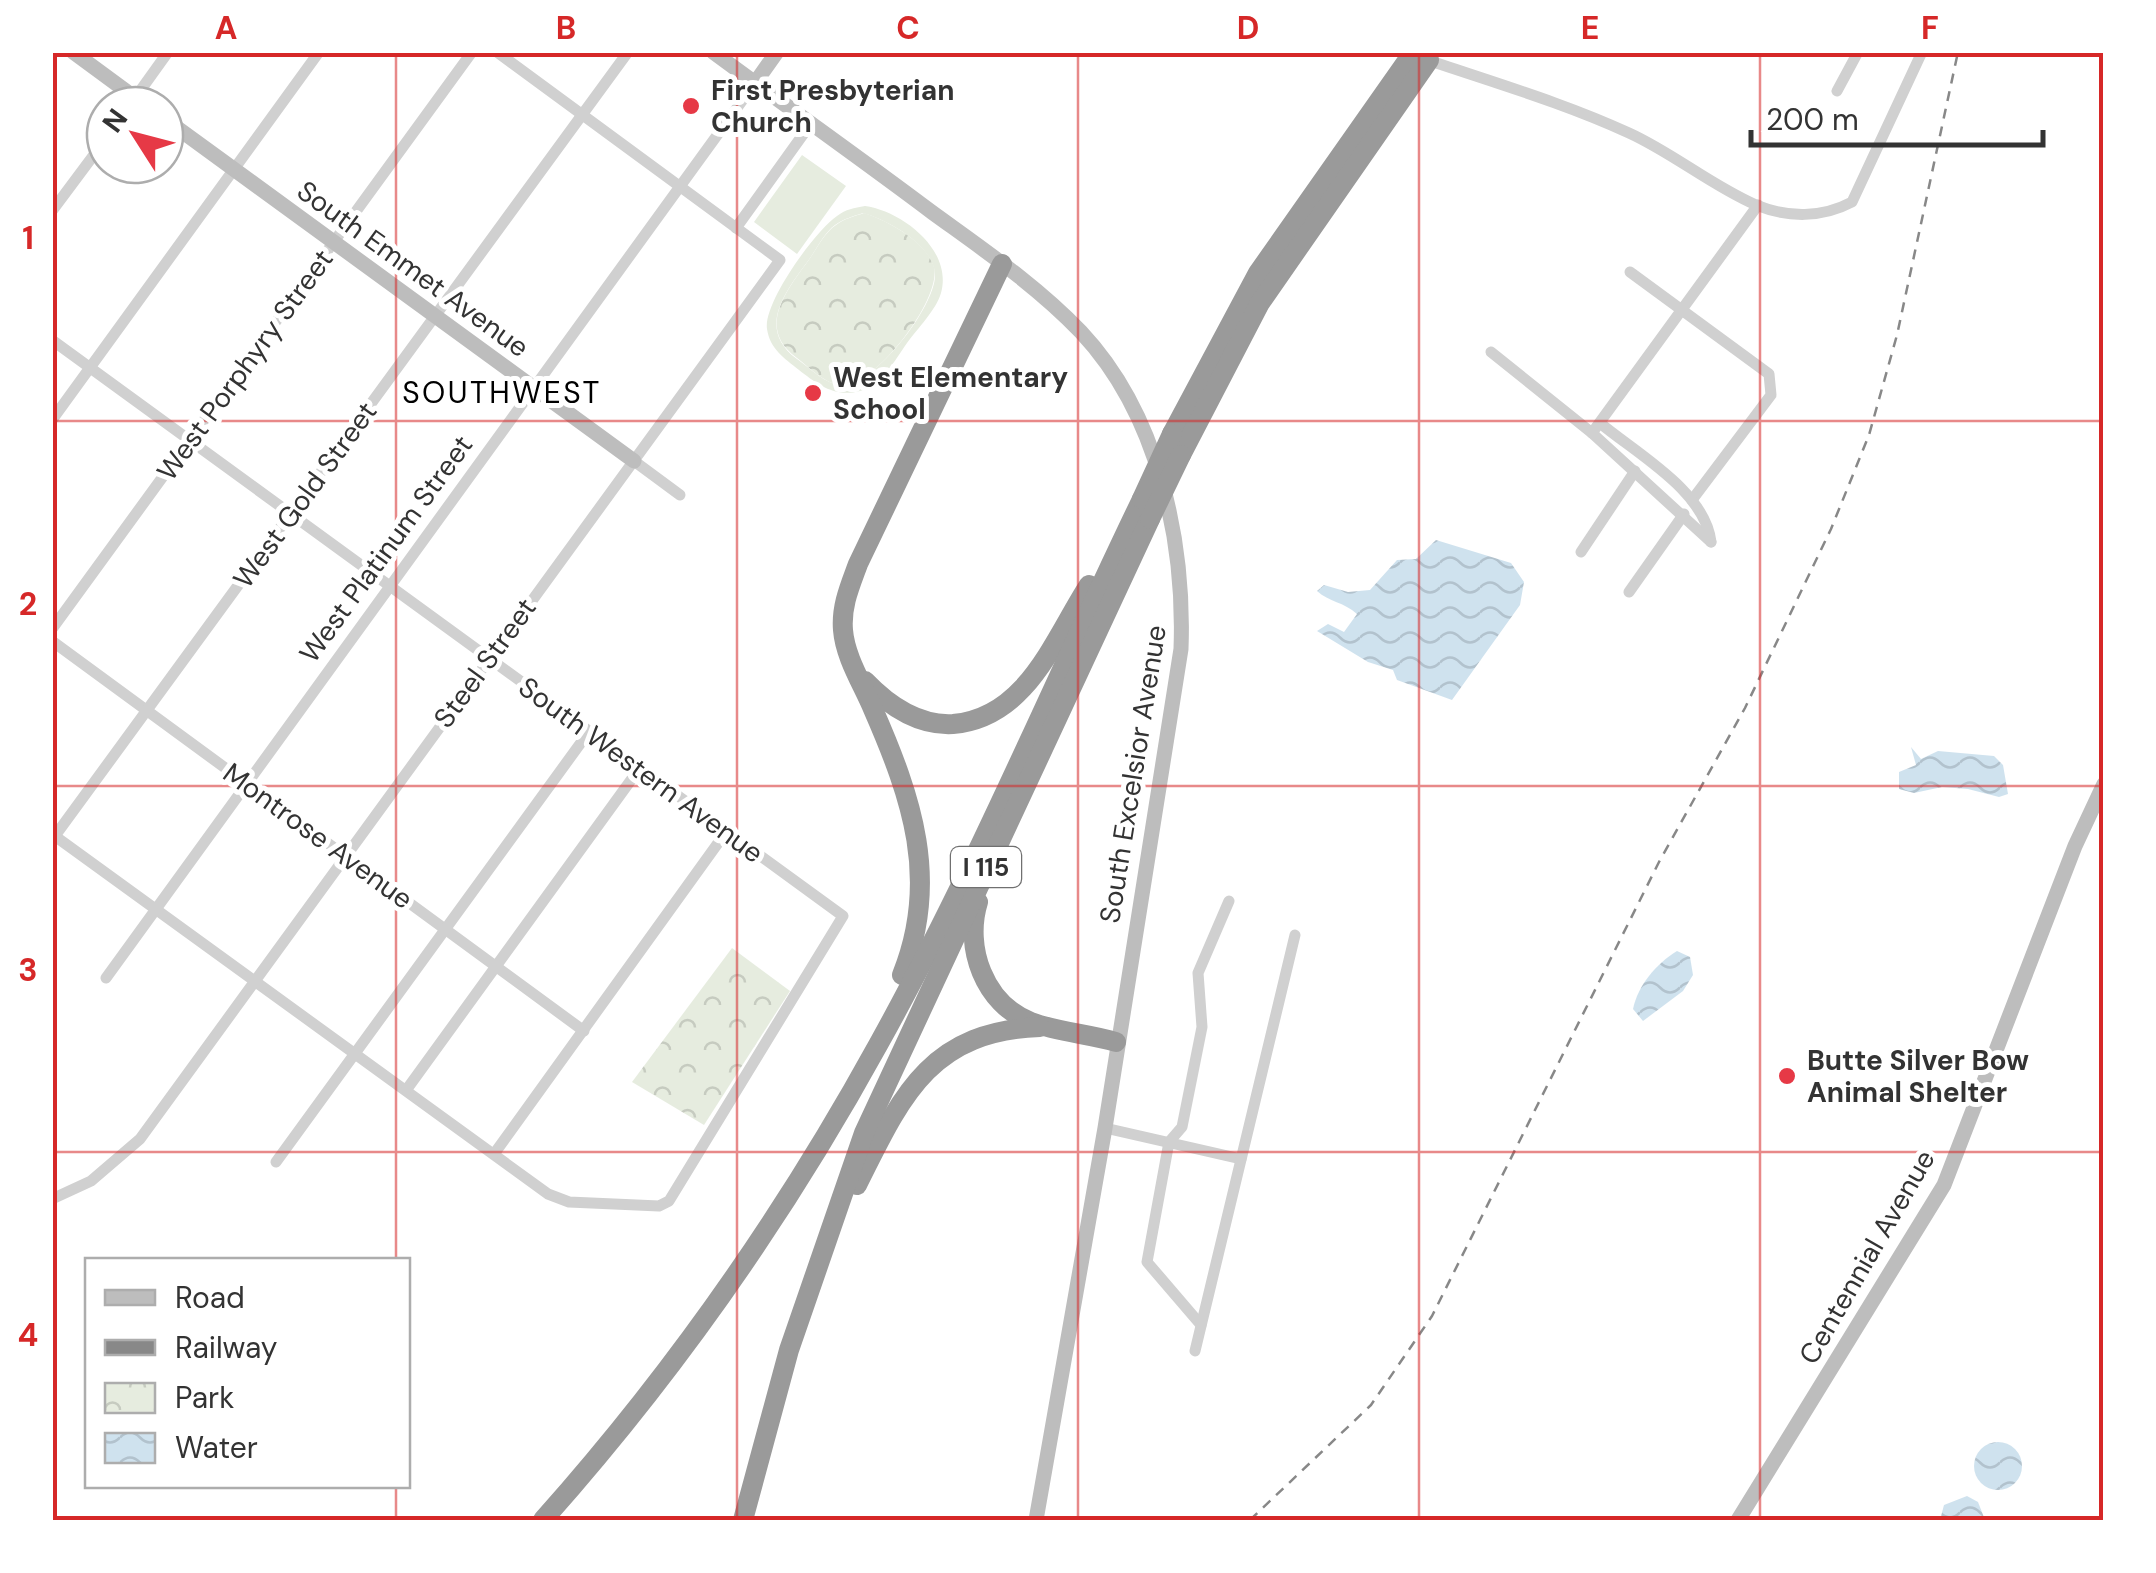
<svg xmlns="http://www.w3.org/2000/svg" width="2156" height="1573" font-family="'DM Sans',sans-serif">
<style>
.park{fill:url(#park-crowns)}
.garden{fill:#e6ecdf;fill-rule:evenodd}
.water{fill:url(#water-waves)}
.lines{fill:none;stroke-linecap:round;stroke-linejoin:round}
.street{stroke:#d0d0d0;stroke-width:11}
.secondary{stroke:#bdbdbd;stroke-width:15}
.highway{stroke:#9a9a9a;stroke-width:20}
.rail{stroke:#888;stroke-width:2.5;stroke-dasharray:10 8;stroke-linecap:butt}
.highway-bridge{stroke:#9a9a9a;stroke-width:20}
.grid{fill:none;stroke:#d62828;stroke-width:2.5;stroke-opacity:0.55}
.poi-dot{fill:#e63946;stroke:#fff;stroke-width:4}
.labels{text-anchor:middle;dominant-baseline:central;stroke-width:10;stroke-linejoin:round;paint-order:stroke}
.shield{fill:#fff;stroke:#707070;stroke-width:2.5}
.shield-label{font-size:25px;font-weight:bold;fill:#333}
.poi-label{font-size:28px;font-weight:bold;fill:#333;stroke:#fff;text-anchor:start}
.street-label{font-size:28px;fill:#333;stroke:#fff}
.neighbourhood-label{font-size:30px;letter-spacing:2.5px;fill:#000;stroke:#fff}
.neatline{fill:none;stroke:#d62828;stroke-width:4}
.grid-label{font-size:32px;text-anchor:middle;font-weight:bold;fill:#d62828}
</style>
<defs>
<pattern id="park-crowns" width="20" height="18" patternUnits="userSpaceOnUse" patternTransform="scale(2.5)"><rect width="20" height="18" fill="#e6ecdf"/><path d="M2 6a3 3 0 1 1 6 0M12 15a3 3 0 1 1 6 0" fill="none" stroke="#c6cbc0"/></pattern>
<pattern id="water-waves" width="16" height="10" patternUnits="userSpaceOnUse" patternTransform="scale(2.5)"><rect width="16" height="10" fill="#cfe2ee"/><path d="M0 5q4-4 8 0t8 0" fill="none" stroke="#b2c2cd"/></pattern>
</defs>
<rect width="100%" height="100%" fill="#fff"/>
<g class="park">
<path d="M864,213C887,220 927,242 934,267C942,298 876,386 842,385C826,385 810,368 797,358C756,329 786,291 808,261C816,250 824,233 836,225C843,219 855,216 864,213Z"/>
<polygon points="732,948 790,991 704,1125 632,1082"/>
</g>
<g class="garden">
<polygon points="802,155 846,186 797,254 754,222"/>
<path d="M865,206C902,211 953,250 941,293C936,310 918,328 907,343C895,360 882,385 860,391C835,398 817,384 799,370C784,358 770,349 767,329C763,303 815,231 837,216C846,209 854,208 865,206ZM863,213C888,220 933,245 935,274C937,304 875,386 842,385C826,385 810,368 797,359C756,329 785,292 808,261C816,250 824,233 835,225C843,219 854,216 863,213Z"/>
</g>
<g class="water">
<path d="M1436,540L1511,563L1524,582L1520,605L1452,700L1397,680L1393,670L1368,662L1317,631L1328,624L1344,632L1357,614C1344,602 1329,602 1317,591L1324,585L1348,592L1370,590L1397,560L1416,559Z"/>
<polygon points="1911,747 1921,759 1938,751 1994,756 2003,765 2008,794 1999,797 1968,789 1942,787 1914,793 1899,789 1899,772 1916,765"/>
<path d="M1677,951L1690,957L1693,975L1683,991L1643,1021L1633,1009C1638,985 1656,964 1677,951Z"/>
<circle cx="1998" cy="1466" r="24"/>
<polygon points="1967,1496 1978,1502 1985,1520 1940,1520 1944,1505"/>
</g>
<g class="lines">
<g class="street">
<path d="M1428,60C1495,83 1564,103 1629,133C1673,153 1712,186 1756,205C1788,218 1822,218 1852,202L1922,52"/>
<polyline points="1837,91 1858,52"/>
<polyline points="130,105 168,52"/>
<polyline points="52,211 105,140"/>
<polyline points="736,228 812,122"/>
<polyline points="1630,272 1769,374 1771,395 1692,500"/>
<polyline points="52,340 843,916 669,1201 659,1206 569,1202 548,1194 52,834"/>
<polyline points="1491,352 1592,433 1711,542"/>
<polyline points="52,420 319,52"/>
<path d="M1600,423C1637,454 1705,491 1711,542"/>
<polyline points="1592,433 1758,205"/>
<polyline points="634,461 680,495"/>
<polyline points="1581,552 1635,471"/>
<polyline points="1629,592 1684,514"/>
<polyline points="52,629 472,52"/>
<polyline points="52,641 584,1031"/>
<polyline points="52,840 628,52"/>
<polyline points="106,978 755,83"/>
<polyline points="407,1089 639,769"/>
<polyline points="1105,1128 1241,1159"/>
<polyline points="494,1154 726,832"/>
<polyline points="276,1162 588,733"/>
<polyline points="52,1199 91,1181 140,1139 780,260 497,52"/>
<polyline points="1201,1325 1147,1262 1169,1142 1182,1127 1202,1027 1198,973 1229,901"/>
<polyline points="1195,1351 1295,935"/>
</g>
<g class="secondary">
<polyline points="73,52 145,105"/>
<path d="M713,52C786,106 860,158 933,213C984,250 1037,286 1081,332C1158,414 1185,540 1181,649L1105,1128L1036,1520"/>
<polyline points="755,83 777,52"/>
<polyline points="165,119 634,461"/>
<polyline points="1738,1520 1944,1185 2075,846 2104,784"/>
</g>
<g class="highway">
<polyline points="1172,434 1258,273 1412,54"/>
<polyline points="1181,455 1260,303 1429,60"/>
<path d="M865,681C888,705 917,726 953,724C1027,718 1054,639 1089,585"/>
<path d="M978,902C964,947 984,1004 1031,1022C1058,1032 1088,1034 1116,1042"/>
<path d="M902,975C940,880 912,798 873,709C863,685 845,657 843,630C841,606 850,586 858,564L1002,264"/>
<path d="M857,1185C901,1097 929,1031 1040,1027"/>
<path d="M543,1520C673,1374 784,1216 878,1045C976,869 1054,681 1142,499"/>
<polyline points="743,1520 789,1350 864,1133 1150,519"/>
</g>
<polyline class="rail" points="1250,1520 1371,1405 1432,1316 1659,862 1745,708 1831,529 1869,435 1897,335 1958,52"/>
<g class="highway-bridge">
<polyline points="1142,499 1172,434"/>
<polyline points="1150,519 1181,455"/>
</g>
</g>
<path class="grid" d="M396,52V1260M737,52V1520M1078,52V1520M1419,52V1520M1760,52V1520M52,421H2104M52,786H2104M52,1152H2104M396,1486V1520"/>
<g class="poi-dot">
<circle cx="691" cy="106" r="10"/>
<circle cx="813" cy="393" r="10"/>
<circle cx="1787" cy="1076" r="10"/>
</g>
<g class="labels">
<rect class="shield" x="951" y="847" width="70" height="40" rx="8"/>
<g class="shield-label">
<text x="986" y="867">I 115</text>
</g>
<g class="poi-label">
<text x="711" y="90">First Presbyterian<tspan x="711" dy="32">Church</tspan></text>
<text x="833" y="377">West Elementary<tspan x="833" dy="32">School</tspan></text>
<text x="1807" y="1060">Butte Silver Bow<tspan x="1807" dy="32">Animal Shelter</tspan></text>
</g>
<g class="street-label">
<text transform="translate(413 269) rotate(36)">South Emmet Avenue</text>
<text transform="translate(245 365) rotate(-54)">West Porphyry Street</text>
<text transform="translate(305 495) rotate(-54)">West Gold Street</text>
<text transform="translate(386 549) rotate(-54)">West Platinum Street</text>
<text transform="translate(485 663) rotate(-54)">Steel Street</text>
<text transform="translate(641 770) rotate(36)">South Western Avenue</text>
<text transform="translate(1133 774) rotate(-81)">South Excelsior Avenue</text>
<text transform="translate(318 836) rotate(36)">Montrose Avenue</text>
<text transform="translate(1867 1257) rotate(-60)">Centennial Avenue</text>
</g>
<g class="neighbourhood-label">
<text x="502" y="392">SOUTHWEST</text>
</g>
</g>
<rect width="2156" height="1573" fill="none" stroke="#ffffff" stroke-width="110"/>
<rect x="85" y="1258" width="325" height="230" fill="#ffffff" stroke="#adadad" stroke-width="2.5"/>
<rect x="105" y="1290" width="50" height="15" fill="#bdbdbd" stroke="#adadad" stroke-width="2.5"/>
<text x="175" y="1308" font-size="30" fill="#333333">Road</text>
<rect x="105" y="1340" width="50" height="15" fill="#888888" stroke="#adadad" stroke-width="2.5"/>
<text x="175" y="1358" font-size="30" fill="#333333">Railway</text>
<rect x="105" y="1383" width="50" height="30" fill="url(#park-crowns)" stroke="#adadad" stroke-width="2.5"/>
<text x="175" y="1408" font-size="30" fill="#333333">Park</text>
<rect x="105" y="1433" width="50" height="30" fill="url(#water-waves)" stroke="#adadad" stroke-width="2.5"/>
<text x="175" y="1458" font-size="30" fill="#333333">Water</text>
<g transform="translate(135 135) rotate(306)"><circle r="48" fill="#ffffff" stroke="#adadad" stroke-width="2.5"/>
<path d="M0-8L18 38L0 25L-18 38Z" fill="#e63946"/>
<text y="-15" font-size="28" font-weight="bold" text-anchor="middle" fill="#333333">N</text>
</g>
<path d="M1751 130v15h292v-15" fill="none" stroke="#333333" stroke-width="5"/>
<text x="1766" y="130" font-size="30" fill="#333333" stroke="#ffffff" stroke-width="8" paint-order="stroke">200 m</text>
<rect x="55" y="55" width="2046" height="1463" class="neatline"/>
<g class="grid-label">
<text x="226" y="39">A</text>
<text x="566" y="39">B</text>
<text x="908" y="39">C</text>
<text x="1248" y="39">D</text>
<text x="1590" y="39">E</text>
<text x="1930" y="39">F</text>
<text x="28" y="249">1</text>
<text x="28" y="615">2</text>
<text x="28" y="981">3</text>
<text x="28" y="1346">4</text>
</g>
</svg>
